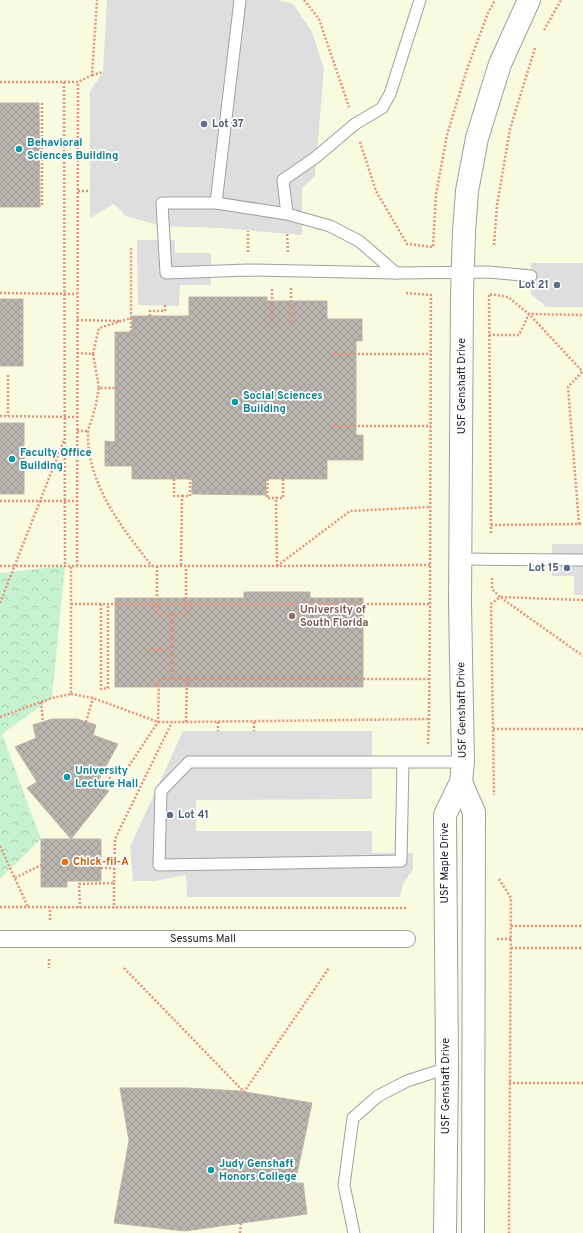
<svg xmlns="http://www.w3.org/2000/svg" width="583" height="1233" font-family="Overpass,sans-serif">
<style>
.education{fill:#f8fbe0}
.park{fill:url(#park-crowns)}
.parking{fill:#dedede}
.building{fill:url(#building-cross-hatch);stroke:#bdb4a9}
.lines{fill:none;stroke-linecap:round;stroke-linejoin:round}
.service-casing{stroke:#9f9f9f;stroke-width:13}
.pedestrian-casing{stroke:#9f9f9f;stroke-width:18}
.minor-casing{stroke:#9f9f9f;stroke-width:24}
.path{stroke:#e8917b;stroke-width:2.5;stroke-dasharray:2 2;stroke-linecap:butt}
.service{stroke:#fff;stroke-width:11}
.pedestrian{stroke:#fff;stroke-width:16}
.minor{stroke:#fff;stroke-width:22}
.service-dot{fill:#5c6f8a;stroke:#fff;stroke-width:1.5}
.culture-dot{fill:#0f9aa8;stroke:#fff;stroke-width:1.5}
.education-dot{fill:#8d6e63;stroke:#fff;stroke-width:1.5}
.food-dot{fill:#e8710a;stroke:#fff;stroke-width:1.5}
.labels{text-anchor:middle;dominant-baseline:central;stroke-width:3.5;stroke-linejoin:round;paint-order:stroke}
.service-label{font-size:11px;font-weight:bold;fill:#4e5e75;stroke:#fff;text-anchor:start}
.culture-label{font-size:11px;font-weight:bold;fill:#0d838f;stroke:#fff;text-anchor:start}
.street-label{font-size:11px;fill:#1e1e1e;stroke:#fff}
.education-label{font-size:11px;font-weight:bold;fill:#785e54;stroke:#fff;text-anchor:start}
.food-label{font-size:11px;font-weight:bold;fill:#c56008;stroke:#fff;text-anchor:start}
</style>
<defs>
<pattern id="park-crowns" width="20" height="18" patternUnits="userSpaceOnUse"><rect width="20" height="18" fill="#c7f2cf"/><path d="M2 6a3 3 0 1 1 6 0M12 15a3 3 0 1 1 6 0" fill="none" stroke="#aacfb1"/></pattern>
<pattern id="building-cross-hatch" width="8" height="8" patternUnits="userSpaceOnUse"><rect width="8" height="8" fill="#bab4ae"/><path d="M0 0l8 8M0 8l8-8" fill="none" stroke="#9f9a95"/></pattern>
</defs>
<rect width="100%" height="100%" fill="#edebe5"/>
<rect class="education" x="0" y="0" width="583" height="1233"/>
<polygon class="park" points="65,566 52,698 2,734 41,839 0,879 0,573"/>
<g class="parking">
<polygon points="107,0 278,0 293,4 312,32 324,69 315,176 302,188 302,235 219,228 161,226 126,216 114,204 90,218 90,91 103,72"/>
<polygon points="137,240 175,240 175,253 211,253 211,285 180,285 179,306 138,305"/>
<polygon points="531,263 583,263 583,307 546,307 531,294"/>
<polygon points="552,544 583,544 583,595 574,595 574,576 552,576"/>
<polygon points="183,731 372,731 372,799 196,800 196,831 372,831 372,853 413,853 413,869 403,884 400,897 187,897 186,875 155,881 133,881 130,847"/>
</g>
<g class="building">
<polygon points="0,103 39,103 40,207 0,207"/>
<polygon points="189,297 267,297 267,301 327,301 327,319 362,319 362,341 356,341 356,435 363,435 363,460 327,460 327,479 266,479 266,495 192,494 192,479 132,479 132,466 105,466 105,441 115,442 115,332 132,332 132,316 189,316"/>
<rect x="0" y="299" width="23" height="67"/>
<rect x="0" y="423" width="24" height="71"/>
<polygon points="244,592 310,592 310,598 363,598 363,687 115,687 115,598 244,598"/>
<polygon points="52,719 77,719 96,725 93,735 118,744 96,785 109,791 71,839 101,839 101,881 67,881 67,887 41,887 41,839 71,839 27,788 37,782 15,747 36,738 33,725"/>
<polygon points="120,1088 187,1088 239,1091 312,1103 295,1183 303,1183 307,1214 185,1231 114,1223 129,1141"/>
</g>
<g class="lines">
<defs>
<g id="service">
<polyline points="240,0 216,203 287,214 330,226 359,241 396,273 489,272 531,276"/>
<polyline points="216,203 162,203 166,273 248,270 396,273"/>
<polyline points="287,214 283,180 316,157 355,124 382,108 390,94 420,0"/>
<polyline points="460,559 583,560"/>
<polyline points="403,762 401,861 159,865 161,791 189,762 463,762"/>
<polyline points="354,1233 344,1185 353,1118 378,1096 407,1081 447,1068"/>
</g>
<polyline id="pedestrian" points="0,939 407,939"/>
<g id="minor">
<polyline points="461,782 474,812 473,1233"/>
<polyline points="445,1233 447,1068 445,815 461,782 463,762 460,604 462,294 464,232 467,191 477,138 500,64 529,0"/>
</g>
</defs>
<use href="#service" class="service-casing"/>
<use href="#pedestrian" class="pedestrian-casing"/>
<use href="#minor" class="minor-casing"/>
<g class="path">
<polyline points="304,0 319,19 349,107"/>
<polyline points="544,30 561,0"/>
<polyline points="92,75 103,72"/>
<polyline points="0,82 78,82 92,75 97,0"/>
<polyline points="64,82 65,566"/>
<polyline points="42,103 42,207"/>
<polyline points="39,142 78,142"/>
<polyline points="360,142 376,191 407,244 433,247 436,194 447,135 466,72 488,13 495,0"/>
<polyline points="39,157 78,157"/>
<polyline points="78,191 90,191"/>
<polyline points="287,234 288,252"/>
<polyline points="494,245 497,205 510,129 535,48"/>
<polyline points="248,252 248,231"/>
<polyline points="291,288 291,323"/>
<polyline points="272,289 272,323"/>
<polyline points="0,293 77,294"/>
<polyline points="406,293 431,295 430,604 429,719 428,744"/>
<polyline points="150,316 150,311 165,311 165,305"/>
<polyline points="77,320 121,321"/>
<polyline points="131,332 131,318"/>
<polyline points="489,335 519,335 529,314 583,372"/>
<polyline points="77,353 93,354 99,328 131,318 131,247"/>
<polyline points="93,354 99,388 115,388"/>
<polyline points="334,354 431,354"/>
<polyline points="8,375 8,416"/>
<path d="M99,388C97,397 96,406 93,415C92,421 88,427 88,433C87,484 122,528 152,566"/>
<polyline points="0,416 77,417"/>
<polyline points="334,426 431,426"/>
<polyline points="77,431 87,431"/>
<polyline points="174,479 174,496 182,496 181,566"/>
<polyline points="268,479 267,498 276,498"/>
<polyline points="182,496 190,496 190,479"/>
<polyline points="0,501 77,501"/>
<polyline points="579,524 568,387 583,371"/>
<polyline points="491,525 583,524"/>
<polyline points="491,533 489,294 508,297 529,314 583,315"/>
<polyline points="0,566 277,566 430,565"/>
<polyline points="77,566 78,82"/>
<polyline points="157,566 157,614 186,614 186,566"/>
<polyline points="277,566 350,511 430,507"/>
<polyline points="277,566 276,498 283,498 283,479"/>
<polyline points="492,578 492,589 500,597 491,604 494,795"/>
<polyline points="583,600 500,597 583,656"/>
<polyline points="0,603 64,440"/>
<polyline points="71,604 430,604"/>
<polyline points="101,604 101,689 108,688 108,604"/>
<polyline points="171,614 172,680"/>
<polyline points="149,649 171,651"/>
<polyline points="71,694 93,698 158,722 186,722 429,719"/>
<polyline points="41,702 43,722"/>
<polyline points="0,717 52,698 71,694 71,566"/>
<polyline points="86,722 93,698"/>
<polyline points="186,722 187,680"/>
<polyline points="218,722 218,731"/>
<polyline points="254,722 254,731"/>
<polyline points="493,729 583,729"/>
<polyline points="103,772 117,784 158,722 159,679 429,679"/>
<polyline points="0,846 28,907"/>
<polyline points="101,868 114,868"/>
<polyline points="15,878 41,865"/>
<polyline points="499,879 511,898 509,1233"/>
<polyline points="114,883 114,908"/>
<polyline points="0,907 407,908"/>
<polyline points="80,908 79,884 114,883 115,839 172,722"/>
<polyline points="50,920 50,907"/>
<polyline points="511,926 583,926"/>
<polyline points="497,939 511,939"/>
<polyline points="511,948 583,948"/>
<polyline points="49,959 49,968"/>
<polyline points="124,968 244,1092 329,968"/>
<polyline points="509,1083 583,1083"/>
<polyline points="240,1233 241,1223"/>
</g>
<use href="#service" class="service"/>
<use href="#pedestrian" class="pedestrian"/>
<use href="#minor" class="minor"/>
</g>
<g class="service-dot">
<circle cx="204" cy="124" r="4"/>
<circle cx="557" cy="285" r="4"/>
<circle cx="567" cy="568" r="4"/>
<circle cx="170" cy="815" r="4"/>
</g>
<g class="culture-dot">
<circle cx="19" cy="149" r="4"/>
<circle cx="235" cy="402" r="4"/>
<circle cx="12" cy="459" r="4"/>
<circle cx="67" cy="777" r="4"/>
<circle cx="211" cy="1170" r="4"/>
</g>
<circle class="education-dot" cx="292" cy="616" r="4"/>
<circle class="food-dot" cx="65" cy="862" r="4"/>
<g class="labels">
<g class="service-label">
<text x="212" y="124">Lot 37</text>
<text x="549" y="285" text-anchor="end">Lot 21</text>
<text x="559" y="568" text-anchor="end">Lot 15</text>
<text x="178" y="815">Lot 41</text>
</g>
<g class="culture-label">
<text x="27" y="143">Behavioral<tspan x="27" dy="13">Sciences Building</tspan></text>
<text x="243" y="396">Social Sciences<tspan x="243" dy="13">Building</tspan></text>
<text x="20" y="453">Faculty Office<tspan x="20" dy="13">Building</tspan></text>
<text x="75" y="771">University<tspan x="75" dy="13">Lecture Hall</tspan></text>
<text x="219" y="1164">Judy Genshaft<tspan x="219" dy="13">Honors College</tspan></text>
</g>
<g class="street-label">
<text transform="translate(462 386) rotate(-90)">USF Genshaft Drive</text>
<text transform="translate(462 710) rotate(-91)">USF Genshaft Drive</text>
<text transform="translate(445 863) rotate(-90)">USF Maple Drive</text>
<text x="203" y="939">Sessums Mall</text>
<text transform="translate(446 1086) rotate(-90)">USF Genshaft Drive</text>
</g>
<g class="education-label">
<text x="300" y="610">University of<tspan x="300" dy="13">South Florida</tspan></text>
</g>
<g class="food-label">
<text x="73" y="862">Chick-fil-A</text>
</g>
</g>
</svg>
